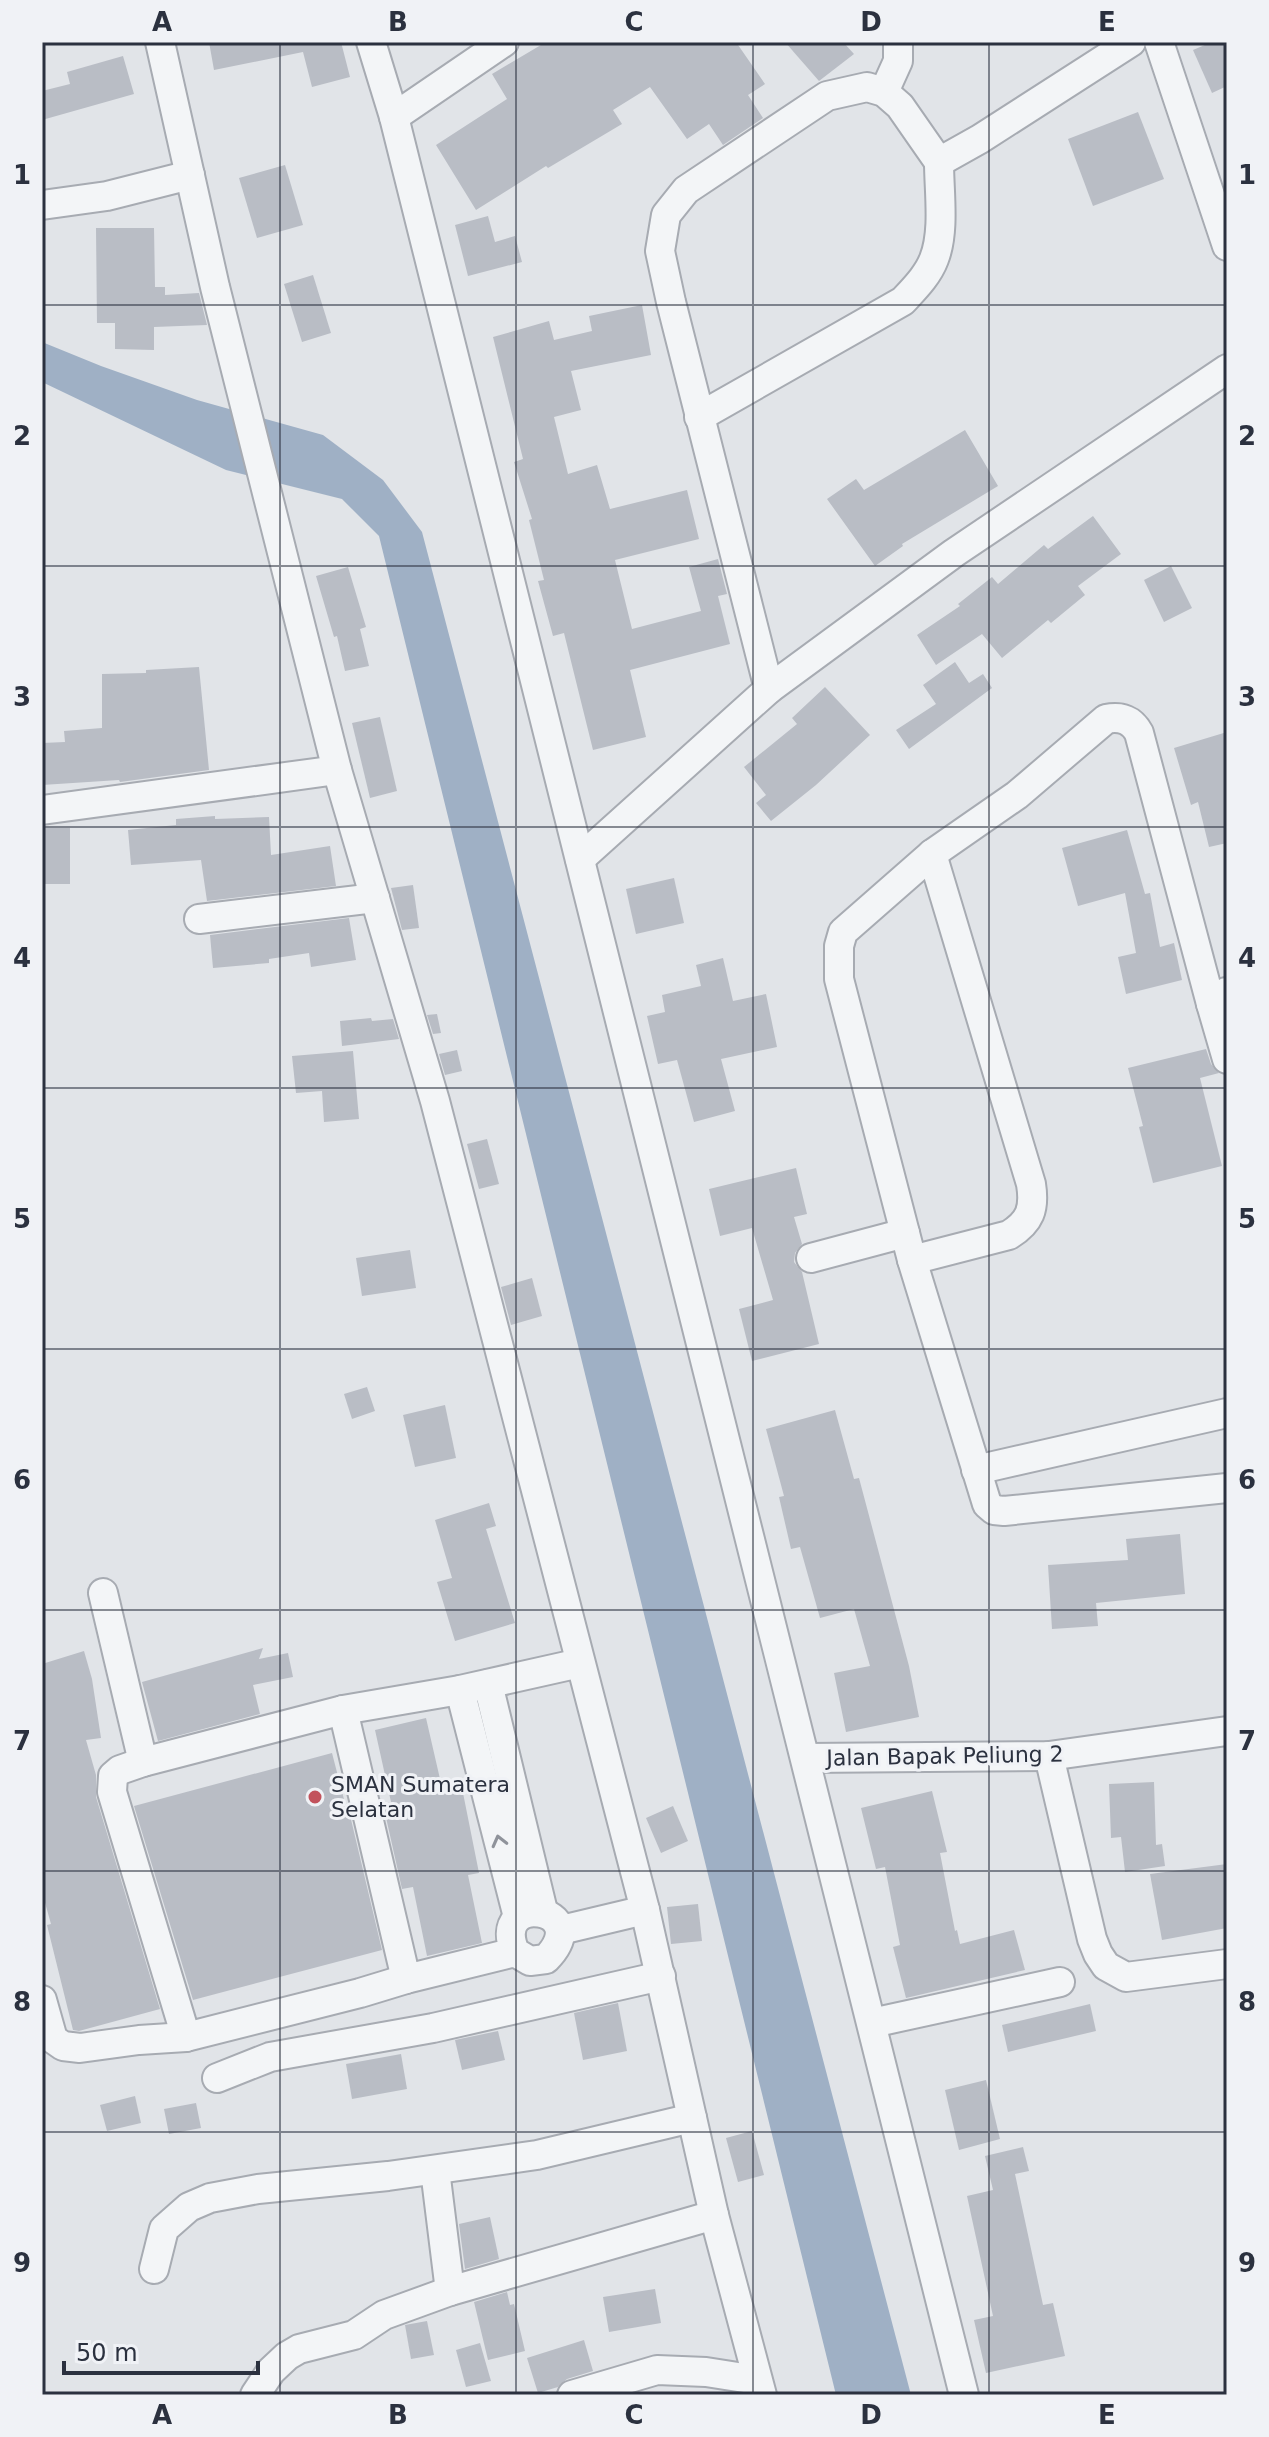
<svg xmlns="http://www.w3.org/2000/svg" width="1269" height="2437" font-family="'DejaVu Sans',sans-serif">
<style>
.water{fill:#9fb0c5}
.building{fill:#b9bdc5}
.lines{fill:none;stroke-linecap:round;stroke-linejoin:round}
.minor-casing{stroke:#a7abb2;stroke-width:32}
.minor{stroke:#f3f5f7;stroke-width:28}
.oneway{stroke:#8f939b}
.grid{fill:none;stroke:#2b313f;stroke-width:2;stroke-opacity:0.55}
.poi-dot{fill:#c2525c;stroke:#f0f2f6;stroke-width:3}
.labels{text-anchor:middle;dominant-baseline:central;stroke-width:6;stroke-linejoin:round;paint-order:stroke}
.street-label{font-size:22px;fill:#2b313f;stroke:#f0f2f6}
.poi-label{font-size:22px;fill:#2b313f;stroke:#f0f2f6;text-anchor:start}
.neatline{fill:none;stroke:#2b313f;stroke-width:3}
.grid-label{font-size:26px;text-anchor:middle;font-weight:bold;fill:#2b313f}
</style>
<rect width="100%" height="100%" fill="#e1e4e8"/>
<polygon class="water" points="42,342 101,366 197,400 323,435 383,480 422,532 911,2395 836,2395 379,536 342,499 226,470 42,382"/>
<g class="building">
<polygon points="209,42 341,42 350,77 312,87 303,52 214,70"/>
<polygon points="546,42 736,42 765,84 748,95 763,118 723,145 709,124 687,139 650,87 613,110 622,124 548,168 546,166 476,210 436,145 507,99 492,74"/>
<polygon points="785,42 843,42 854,54 819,81"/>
<polygon points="1212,42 1227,42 1227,86 1212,93 1193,50"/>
<polygon points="123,56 134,94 42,120 42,91 70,84 67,72"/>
<polygon points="1138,112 1164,179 1093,206 1068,139"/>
<polygon points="285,165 303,225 257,238 239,178"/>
<polygon points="488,216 495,242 515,236 522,262 468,276 455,225"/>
<polygon points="96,228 154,228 155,287 165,287 165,295 199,293 207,325 154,327 154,350 115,349 115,323 97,323"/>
<polygon points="313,275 331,333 302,342 284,284"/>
<polygon points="642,305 651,355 571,371 581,410 554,417 568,474 597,465 610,509 687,490 699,539 615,560 632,629 701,611 689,567 718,559 727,594 718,596 730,644 630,670 646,737 593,750 564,633 553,636 538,581 544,580 529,520 532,519 514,462 523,459 493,337 549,321 554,340 592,331 589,316"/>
<polygon points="965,430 998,486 902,544 903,546 875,566 827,499 856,479 864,490"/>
<polygon points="1093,516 1121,554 1078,586 1085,595 1051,623 1048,620 1002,658 982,634 936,665 917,635 960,606 958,604 992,577 998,584 1044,545 1048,549"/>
<polygon points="1171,566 1192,608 1164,622 1144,580"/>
<polygon points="348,567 366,627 360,629 369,666 345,671 337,636 334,637 316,576"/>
<polygon points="955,662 969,683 983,674 992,688 909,749 896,730 936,704 923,685"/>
<polygon points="199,667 209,770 120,782 119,780 42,785 42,743 65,742 64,731 102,728 102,674 146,673 146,670"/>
<polygon points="825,687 870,735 816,785 771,821 756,803 766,795 744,767 797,724 792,718"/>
<polygon points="380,717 397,791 370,798 352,723"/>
<polygon points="1227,732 1227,843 1209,847 1198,802 1191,805 1174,748"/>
<polygon points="215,816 215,819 269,817 271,855 330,846 336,886 207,901 201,860 131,865 128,830 176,825 176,819"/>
<rect x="42" y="828" width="28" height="56"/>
<polygon points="1127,830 1145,894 1150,893 1160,947 1174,943 1182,980 1126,994 1118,957 1136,953 1125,893 1078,906 1062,848"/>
<polygon points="674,878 684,923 636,934 626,889"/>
<polygon points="413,885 419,928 402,930 391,888"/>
<polygon points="349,918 356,960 311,967 309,953 269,959 269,963 213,968 210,935"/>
<polygon points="723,958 733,1001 766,994 777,1047 721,1059 735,1111 694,1122 677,1060 658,1064 647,1016 665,1012 662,995 701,986 696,965"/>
<polygon points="437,1014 441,1033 433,1034 427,1015"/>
<polygon points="371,1018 372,1021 393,1019 399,1039 342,1046 340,1021"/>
<polygon points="1206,1049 1211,1064 1219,1073 1200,1078 1222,1166 1153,1183 1139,1127 1143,1126 1128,1068"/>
<polygon points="457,1050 462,1071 445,1075 439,1054"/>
<polygon points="353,1051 359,1119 324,1122 322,1091 296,1093 292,1056"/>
<polygon points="487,1139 499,1184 479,1189 467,1144"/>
<polygon points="796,1168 807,1214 794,1217 802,1244 795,1253 794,1262 802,1272 819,1344 752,1361 739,1309 773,1300 752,1228 720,1236 709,1189"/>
<polygon points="410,1250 416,1288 362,1296 356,1258"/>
<polygon points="532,1278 542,1316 511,1325 501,1287"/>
<polygon points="367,1387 375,1411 352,1419 344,1394"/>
<polygon points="445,1405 456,1458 415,1467 403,1415"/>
<polygon points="835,1410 854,1479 859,1478 909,1666 919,1717 846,1732 834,1673 870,1666 854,1609 820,1618 800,1547 791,1549 779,1497 784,1496 766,1429"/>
<polygon points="489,1503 496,1526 486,1529 515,1623 455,1641 437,1582 452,1578 435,1520"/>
<polygon points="1180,1534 1185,1594 1096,1603 1098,1626 1052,1629 1048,1565 1128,1560 1126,1539"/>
<polygon points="263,1648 259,1659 288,1653 293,1677 253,1685 260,1714 158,1741 142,1682"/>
<polygon points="84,1651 92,1679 101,1738 86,1740 96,1775 96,1797 160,2009 79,2031 73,2030 47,1925 51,1924 42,1892 42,1664"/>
<polygon points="426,1718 443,1792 462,1788 479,1873 468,1875 482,1943 427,1956 413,1887 402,1889 383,1804 391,1802 375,1730"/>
<polygon points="332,1753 347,1811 349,1811 382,1950 193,2000 134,1806"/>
<polygon points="1154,1782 1156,1845 1162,1844 1165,1866 1125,1872 1121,1837 1111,1838 1109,1784"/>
<polygon points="932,1791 947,1852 940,1853 955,1931 957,1930 960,1944 1014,1930 1025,1970 906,1998 893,1947 900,1945 885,1867 876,1869 861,1808"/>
<polygon points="673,1806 688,1841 661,1853 646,1818"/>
<polygon points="1227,1864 1227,1928 1162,1940 1150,1874"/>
<polygon points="698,1904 702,1941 671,1944 667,1907"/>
<polygon points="618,2003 627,2051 583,2060 574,2013"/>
<polygon points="1090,2004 1096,2031 1008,2052 1002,2025"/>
<polygon points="498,2031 505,2060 462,2070 455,2040"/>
<polygon points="401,2054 407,2089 352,2099 346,2064"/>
<polygon points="986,2080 1000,2139 959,2150 945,2090"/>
<polygon points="135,2096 141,2123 107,2131 100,2105"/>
<polygon points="196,2103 201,2128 169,2134 164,2109"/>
<polygon points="752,2131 764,2175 738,2182 726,2138"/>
<polygon points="1023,2147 1029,2171 1015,2174 1043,2305 1053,2303 1065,2356 986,2373 974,2320 993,2316 967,2196 993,2190 985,2156"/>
<polygon points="490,2217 499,2259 465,2269 459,2224"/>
<polygon points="655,2289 661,2323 609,2332 603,2297"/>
<polygon points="507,2292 510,2305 514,2304 525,2351 488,2360 474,2302"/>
<polygon points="427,2321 434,2355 411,2359 405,2325"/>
<polygon points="584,2340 593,2371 567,2379 558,2387 538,2393 527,2358"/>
<polygon points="480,2343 491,2381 466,2387 456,2350"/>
</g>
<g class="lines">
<defs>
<g id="minor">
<polyline points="160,42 215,287 337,770 435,1101 645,1910 714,2215 762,2395"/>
<polyline points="371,42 394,117 964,2395"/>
<polyline points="1159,42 1227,246"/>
<polyline points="884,92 898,61 898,42"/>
<polyline points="394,117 504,42"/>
<polyline points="42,205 107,196 190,175"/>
<path d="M699,417L903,301C915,288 928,275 934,259C945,231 939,192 939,162"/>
<polyline points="769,689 671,302 660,251 666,215 686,190 827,96 867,87 884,92 900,106 939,162 980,139 1131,42"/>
<polyline points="42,810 337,770"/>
<polyline points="580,859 769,689 954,553 1227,369"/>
<polyline points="199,919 375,898"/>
<polyline points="1226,992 1211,1004 1227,1059"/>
<path d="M1211,1004L1139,733C1132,720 1121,716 1106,719L1017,795L932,854L843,932L839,946V979L912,1260L987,1504L994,1510L1004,1511L1227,1488"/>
<polyline points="811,1258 905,1233"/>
<path d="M912,1260L1009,1235C1030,1222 1035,1209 1031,1184L932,854"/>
<polyline points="976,1470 1227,1413"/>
<polyline points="103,1593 143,1762"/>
<polyline points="488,1684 543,1911"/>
<polyline points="460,1690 518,1917"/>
<polyline points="1049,1756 1092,1939 1098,1954 1106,1966 1126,1977 1227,1964"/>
<polyline points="806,1758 1049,1756 1227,1731"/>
<polyline points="561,1930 645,1910"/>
<path d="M515,1952C489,1890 597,1907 546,1959L530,1961L515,1952L406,1979L343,1710L460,1690L580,1663"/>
<polyline points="42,2000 53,2039 63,2046 80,2048 139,2040 186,2037 360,1993 406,1979"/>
<polyline points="872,2023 1060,1982"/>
<polyline points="186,2037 112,1792 113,1776 120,1770 143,1762 343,1710"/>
<polyline points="217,2078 270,2057 433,2028 661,1976"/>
<polyline points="435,2170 450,2291 714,2215"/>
<polyline points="154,2269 164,2229 189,2207 210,2198 258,2189 388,2176 537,2155 692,2118"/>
<polyline points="255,2395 271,2371 287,2356 299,2349 354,2335 384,2315 450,2291"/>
<polyline points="572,2395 657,2370 706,2372 757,2380"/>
</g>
</defs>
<use href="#minor" class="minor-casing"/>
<use href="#minor" class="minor"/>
</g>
<defs><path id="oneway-chevron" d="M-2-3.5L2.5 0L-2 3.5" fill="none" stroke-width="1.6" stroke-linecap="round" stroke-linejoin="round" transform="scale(2)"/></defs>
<use class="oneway" href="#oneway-chevron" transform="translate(499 1841) rotate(-104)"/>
<path class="grid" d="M280,42V2395M516,42V2395M753,42V2395M989,42V2395M42,305H1227M42,566H1227M42,827H1227M42,1088H1227M42,1349H1227M42,1610H1227M42,1871H1227M42,2132H1227"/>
<circle class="poi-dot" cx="315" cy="1797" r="8"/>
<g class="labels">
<g class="street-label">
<text transform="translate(945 1756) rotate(-1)">Jalan Bapak Peliung 2</text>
</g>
<g class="poi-label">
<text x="331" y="1784">SMAN Sumatera<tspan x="331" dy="25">Selatan</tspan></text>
</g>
</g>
<rect width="1269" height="2437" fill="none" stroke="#f0f2f6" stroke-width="88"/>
<path d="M64 2361v12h194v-12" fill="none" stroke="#2b313f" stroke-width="4"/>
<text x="76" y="2361" font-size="24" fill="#2b313f" stroke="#f0f2f6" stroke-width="6" paint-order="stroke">50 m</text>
<rect x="44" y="44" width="1181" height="2349" class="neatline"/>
<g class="grid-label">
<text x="162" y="31">A</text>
<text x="398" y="31">B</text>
<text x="634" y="31">C</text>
<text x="871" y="31">D</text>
<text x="1107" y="31">E</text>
<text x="22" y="184">1</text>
<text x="1247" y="184">1</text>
<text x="22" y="445">2</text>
<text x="1247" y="445">2</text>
<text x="22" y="706">3</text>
<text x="1247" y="706">3</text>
<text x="22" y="967">4</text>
<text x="1247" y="967">4</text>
<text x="22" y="1228">5</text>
<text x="1247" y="1228">5</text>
<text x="22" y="1489">6</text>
<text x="1247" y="1489">6</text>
<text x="22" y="1750">7</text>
<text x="1247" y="1750">7</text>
<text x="22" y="2011">8</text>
<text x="1247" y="2011">8</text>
<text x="22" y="2272">9</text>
<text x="1247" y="2272">9</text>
<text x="162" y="2424">A</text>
<text x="398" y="2424">B</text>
<text x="634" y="2424">C</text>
<text x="871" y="2424">D</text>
<text x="1107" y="2424">E</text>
</g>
</svg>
